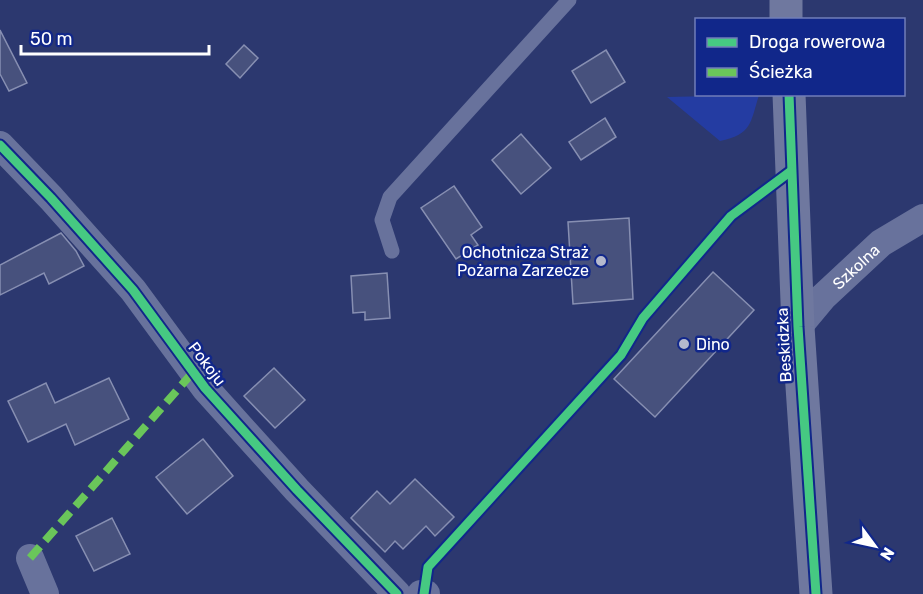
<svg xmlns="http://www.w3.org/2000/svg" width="923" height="594" font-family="Rubik,sans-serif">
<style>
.green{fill:#243ca2}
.building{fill:#47517d;stroke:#878fb2;stroke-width:1.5}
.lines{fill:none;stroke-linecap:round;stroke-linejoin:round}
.lane{stroke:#68729c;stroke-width:15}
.street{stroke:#68729c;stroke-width:28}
.secondary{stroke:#6f789f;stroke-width:33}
.quiet{stroke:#6ac65a;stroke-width:8;stroke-dasharray:15 8;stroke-linecap:butt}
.cycleway-casing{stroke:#11278a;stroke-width:13}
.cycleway{stroke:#46c982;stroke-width:9}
.poi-dot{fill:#b5b9cd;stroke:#11278a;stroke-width:2}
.labels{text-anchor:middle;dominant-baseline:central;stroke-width:5;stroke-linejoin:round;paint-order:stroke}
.poi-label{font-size:16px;fill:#fff;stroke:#11278a;text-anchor:end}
.street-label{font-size:16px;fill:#fff;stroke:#11278a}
</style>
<rect width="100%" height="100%" fill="#2c386f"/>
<path class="green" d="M759,95C750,124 752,134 720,141L667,97Z"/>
<g class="building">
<polygon points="0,30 27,83 9,91 0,74"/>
<polygon points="244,45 258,58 240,78 226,64"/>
<polygon points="606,50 625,82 591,103 572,71"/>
<polygon points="605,118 616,137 581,160 569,142"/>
<polygon points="521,134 551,168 521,194 492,160"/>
<polygon points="454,186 482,227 471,235 478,245 456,259 421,208"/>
<polygon points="629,218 633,299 573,304 568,222"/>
<polygon points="61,233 76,251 84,266 49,284 44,273 0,295 0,265"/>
<polygon points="713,272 754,310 655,417 614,379"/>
<polygon points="387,273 390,318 365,320 365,312 353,313 351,276"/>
<polygon points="274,368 305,400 275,428 244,396"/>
<polygon points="109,378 129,419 75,445 66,424 28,442 8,401 46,383 55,403"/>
<polygon points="203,439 233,476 187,514 156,477"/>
<polygon points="415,479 454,517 435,536 426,526 403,549 395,541 385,552 351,518 377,491 390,504"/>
<polygon points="112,518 130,554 94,571 76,536"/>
</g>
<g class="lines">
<polyline class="lane" points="392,251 382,220 390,197 569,0"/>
<g class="street">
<polyline points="0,145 51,198 133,290 205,388 297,490 397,594"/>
<path id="s1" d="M798,327L823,297L881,243L923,218"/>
<polyline points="30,558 45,594"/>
<polyline points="421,594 426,594"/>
</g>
<g class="secondary">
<polyline points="786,0 786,20"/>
<polyline points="789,94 798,327 816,594"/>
</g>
<polyline class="quiet" points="30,558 193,372"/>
<defs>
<g id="cycleway">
<polyline points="789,94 798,327 816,594"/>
<polyline points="0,145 51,198 133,290 205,388 297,490 397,594"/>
<polyline points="424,594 428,567 621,355 643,318 731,216 791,171"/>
</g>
</defs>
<use href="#cycleway" class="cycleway-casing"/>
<use href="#cycleway" class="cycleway"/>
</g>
<g class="poi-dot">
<circle cx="601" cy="261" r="6"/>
<circle cx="684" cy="344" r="6"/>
</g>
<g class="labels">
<g class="poi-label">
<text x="589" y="252">Ochotnicza Straż<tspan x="589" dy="18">Pożarna Zarzecze</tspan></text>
<text x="696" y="344" text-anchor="start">Dino</text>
</g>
<g class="street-label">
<text stroke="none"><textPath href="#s1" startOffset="84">Szkolna</textPath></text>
<text transform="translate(784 345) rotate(-93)">Beskidzka</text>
<text transform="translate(207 364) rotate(53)">Pokoju</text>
</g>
</g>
<rect x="695" y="18" width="210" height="78" fill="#11278a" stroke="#707db9" stroke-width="1.5"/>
<rect x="707" y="38" width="30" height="9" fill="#46c982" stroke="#707db9" stroke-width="1.5"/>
<text x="749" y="48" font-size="18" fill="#ffffff">Droga rowerowa</text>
<rect x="707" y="68" width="30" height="9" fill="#6ac65a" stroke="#707db9" stroke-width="1.5"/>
<text x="749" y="78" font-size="18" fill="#ffffff">Ścieżka</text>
<g transform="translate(875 546) rotate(123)" stroke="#11278a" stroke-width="4.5" paint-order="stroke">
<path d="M0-4.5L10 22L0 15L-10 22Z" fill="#ffffff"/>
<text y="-9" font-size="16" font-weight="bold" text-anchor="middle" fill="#ffffff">N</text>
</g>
<path d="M21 45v9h188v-9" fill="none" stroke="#ffffff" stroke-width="3"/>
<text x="30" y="45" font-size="18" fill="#ffffff" stroke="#11278a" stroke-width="4.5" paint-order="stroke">50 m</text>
</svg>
